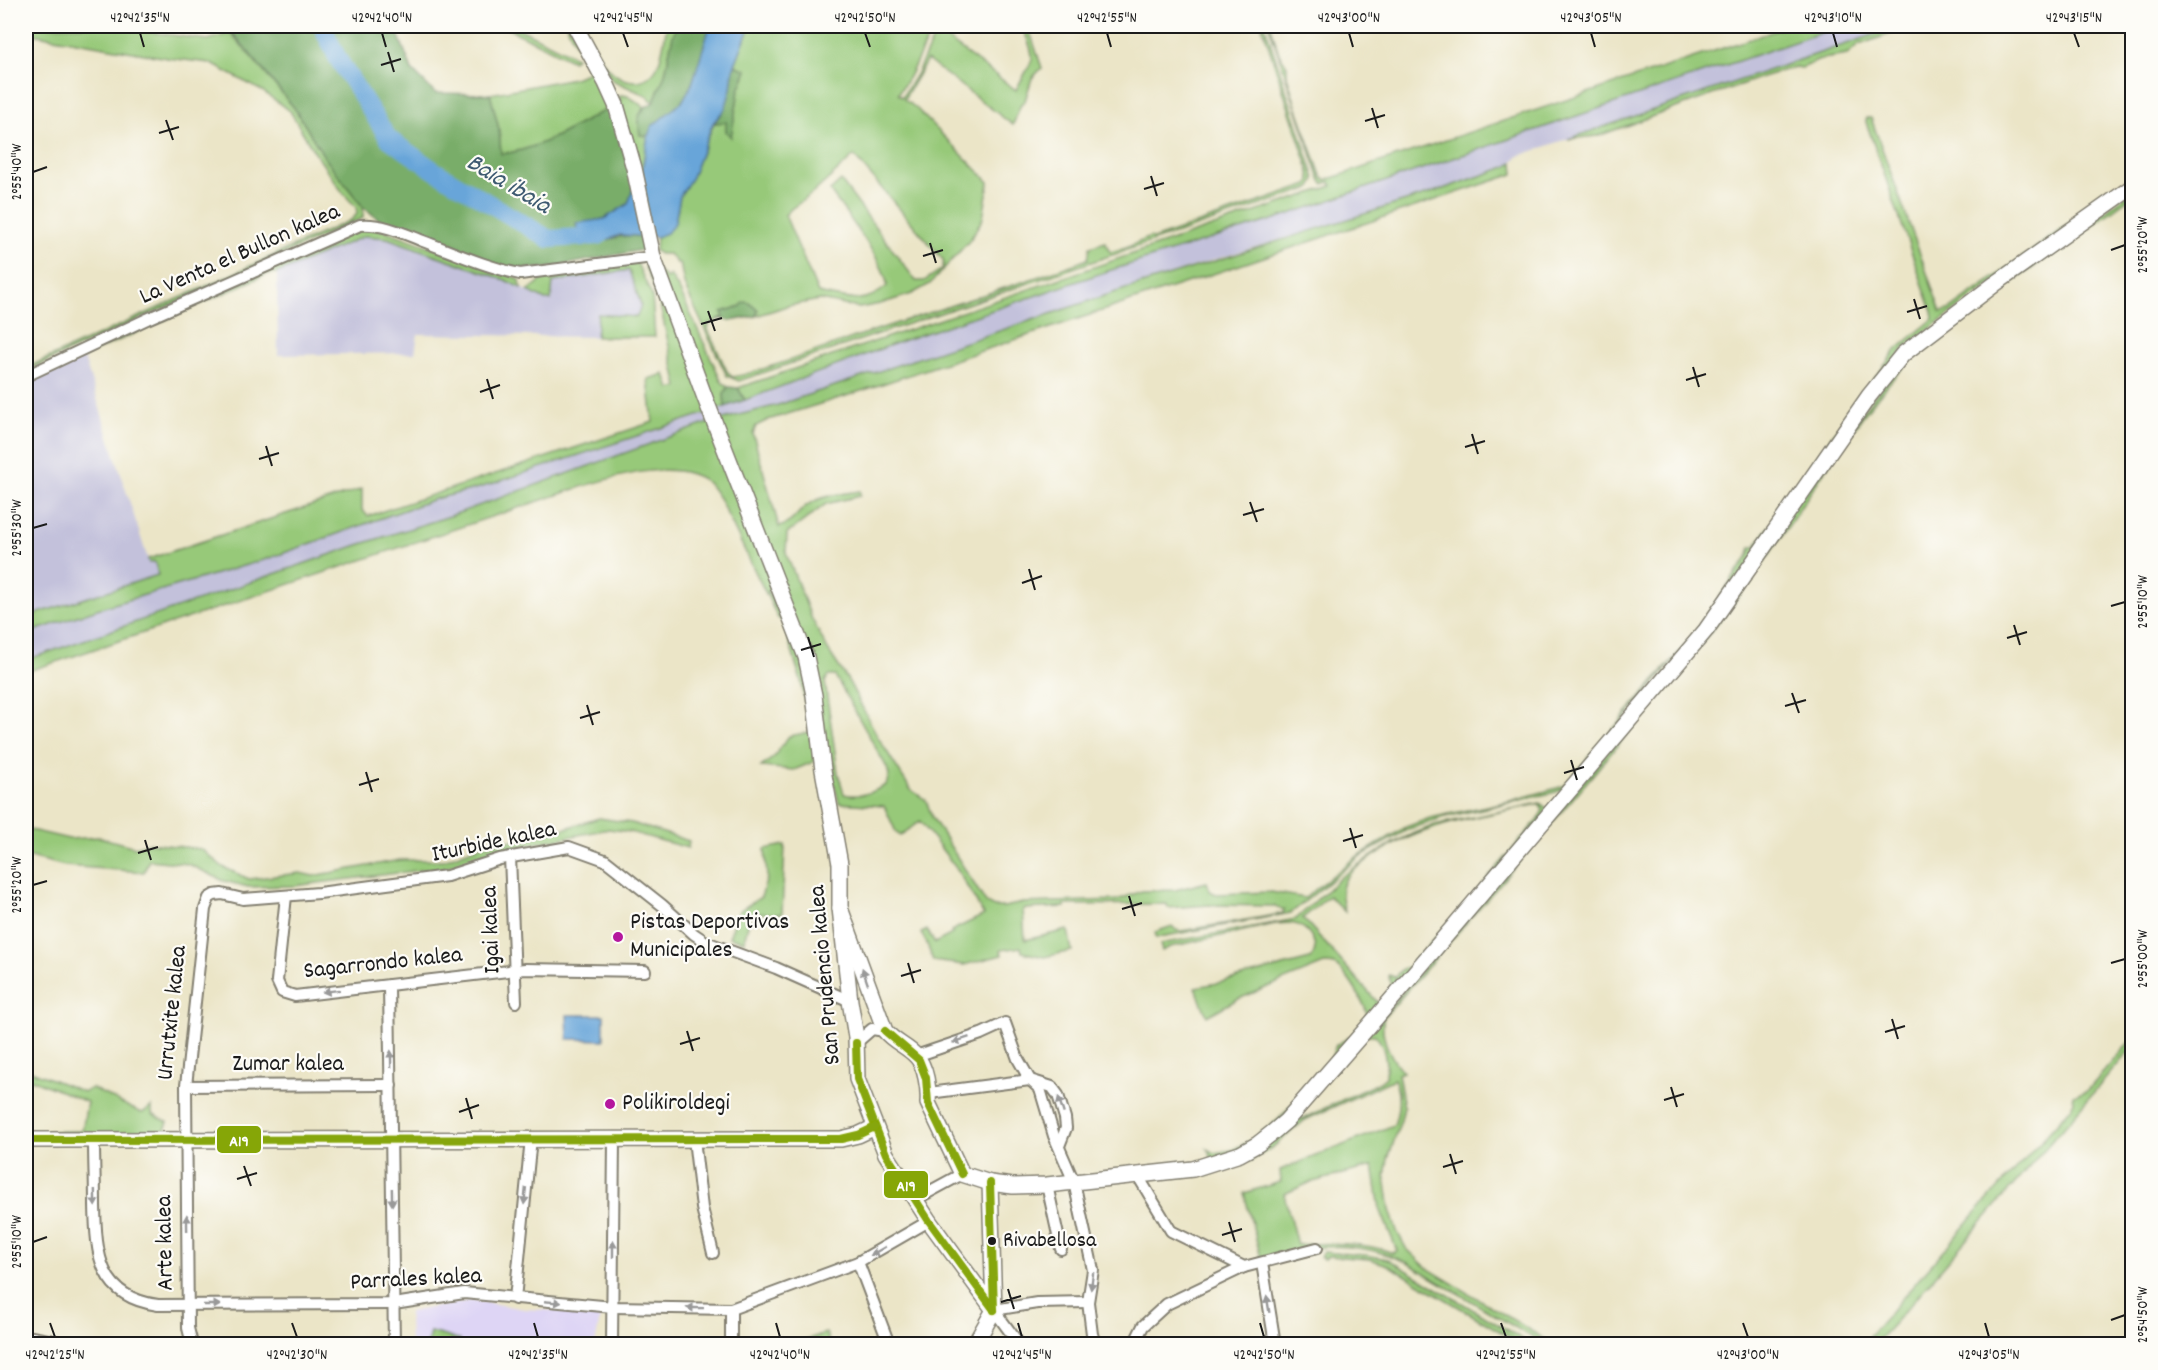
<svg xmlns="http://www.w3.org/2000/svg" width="2158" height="1370" font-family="Dekko,sans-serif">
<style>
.built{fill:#ded5f5}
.industrial{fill:#c3c1db}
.green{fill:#97c979;stroke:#5a724a;stroke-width:1.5;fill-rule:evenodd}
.forest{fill:#79ad69;stroke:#4a6442;stroke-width:1.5}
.water{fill:#67a5d9;stroke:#42607a;stroke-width:1.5}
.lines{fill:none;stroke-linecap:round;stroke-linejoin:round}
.river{stroke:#67a5d9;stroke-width:18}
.street-casing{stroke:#848072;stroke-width:14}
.secondary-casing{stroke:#848072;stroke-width:18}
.street{stroke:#fff;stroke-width:10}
.secondary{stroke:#fff;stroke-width:15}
.bus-1-casing{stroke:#fdfcf7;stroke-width:12}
.bus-1{stroke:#86a607;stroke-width:8}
.oneway{fill:#999}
.ticks{fill:none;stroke:#1c1c1c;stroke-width:2}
.poi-dot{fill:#b5179e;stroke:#fdfcf7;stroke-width:2}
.bus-dot{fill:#1c1c1c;stroke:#fdfcf7;stroke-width:2}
.labels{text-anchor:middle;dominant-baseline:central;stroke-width:4.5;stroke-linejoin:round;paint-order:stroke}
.bus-label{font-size:22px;fill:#1c1c1c;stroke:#fdfcf7;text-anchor:start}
.street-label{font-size:24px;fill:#1c1c1c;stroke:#fdfcf7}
.poi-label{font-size:24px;fill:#1c1c1c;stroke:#fdfcf7;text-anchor:start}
.water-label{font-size:26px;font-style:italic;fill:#3e5a71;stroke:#fdfcf7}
.line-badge{stroke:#fdfcf7;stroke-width:2}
.badge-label{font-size:16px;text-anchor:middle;font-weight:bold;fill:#fff}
.neatline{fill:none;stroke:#1c1c1c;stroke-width:2}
.ticks-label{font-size:15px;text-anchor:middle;fill:#1c1c1c}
</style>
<rect width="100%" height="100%" fill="#fdfcf7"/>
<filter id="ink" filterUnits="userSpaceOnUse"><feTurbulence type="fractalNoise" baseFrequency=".0167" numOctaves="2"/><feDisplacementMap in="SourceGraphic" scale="12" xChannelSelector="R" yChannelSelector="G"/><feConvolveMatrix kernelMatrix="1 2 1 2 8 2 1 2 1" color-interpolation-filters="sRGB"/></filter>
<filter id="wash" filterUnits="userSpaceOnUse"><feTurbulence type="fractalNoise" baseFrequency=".008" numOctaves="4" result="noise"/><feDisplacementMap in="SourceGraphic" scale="24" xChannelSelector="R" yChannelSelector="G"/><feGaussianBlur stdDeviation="1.35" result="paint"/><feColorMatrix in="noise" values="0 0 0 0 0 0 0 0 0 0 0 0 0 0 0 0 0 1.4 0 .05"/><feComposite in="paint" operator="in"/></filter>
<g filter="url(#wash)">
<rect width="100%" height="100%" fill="#ebe5c7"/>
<polygon class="built" points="472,1300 524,1309 601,1313 595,1344 410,1344 409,1312"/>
<g class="industrial">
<polygon points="1841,26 1899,26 1587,132 1519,156 1506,167 1428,194 1213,260 778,405 708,423 450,516 358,545 26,660 26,634 97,609 267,559 435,499 479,488 703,415 902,341 1105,272 1269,221"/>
<polygon points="365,236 387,238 505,280 545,300 551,300 553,282 629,270 641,305 636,317 598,314 596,337 418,334 415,353 278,355 277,273"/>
<polygon points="83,355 149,563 154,561 159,575 26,617 26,390 30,388 34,379"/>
</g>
<g class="green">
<polygon points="26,26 108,26 208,40 231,33 295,109 325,158 363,207 363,218 26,371 26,368 351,220 357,214 356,207 343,193 315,153 290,111 262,91 210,63 167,58 26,33"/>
<polygon points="503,26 514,26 576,57 573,61"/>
<path d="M567,26H571L612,107C573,125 545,149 501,154L499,129L490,94L574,78L587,73V68Z"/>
<path d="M580,26H584C593,47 608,81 635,81C644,81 652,76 657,67C663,55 664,38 667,26H677C670,39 670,54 666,69C664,81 657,91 654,103L647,96L612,80Z"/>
<path d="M750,26H884L928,38L909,77L898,94L902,97L916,75L939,26H942L939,33L1016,90C1020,81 1030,67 1032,59C1033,49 1025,35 1022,26H1028L1042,68L1032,78L1025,101L1021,104L1013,125L927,60L904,99L916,108L989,182L983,218L970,240L930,284L912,294L880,304L859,308L820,300L787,306L756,316L758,310L741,306L723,312L724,317L709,324L708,330L727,371L732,377C746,375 759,370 772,366C801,357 830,346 858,336C935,310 1012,287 1088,259L1090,247L1105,242L1110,252L1126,248L1150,237L1153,239L1308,185L1310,180L1308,167L1262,26H1265L1315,179L1311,188L739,381L727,376L689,296L684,284L680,263H677L669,254H660L655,251L656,237L675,223L680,196L692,177L714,123L726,122L731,136L739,90L747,71L735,65ZM854,156L944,261L942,269L924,281H916L841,181L830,191C844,211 887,265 887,286C865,306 845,299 818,293L785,215L791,209L813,193Z"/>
<polygon points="1269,26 1271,26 1279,54 1287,66 1287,76 1296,106 1322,178 1326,180 1789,26 1841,26 1269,221 1105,272 902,341 745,400 738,388 1332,186 1330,182 1323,184 1319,177"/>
<polygon points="1899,26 1912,26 1859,45 1847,55 1822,59 1802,68 1795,67 1762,77 1598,136 1568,139"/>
<polygon points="622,95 628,96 645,107 638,117 640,135 648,136 640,180 619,97"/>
<path d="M1866,118H1871L1941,312L1949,310L2132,179V182L1905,347L1720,606L1566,788L1556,792L1441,818L1407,830L1359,857L1291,913L1160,937H1156L1155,932L1172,926L1176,930L1181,931L1269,916L1283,913L1284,910L1275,906L1210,905L1168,908L1167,904L1065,905V907L1023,909L1025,940L1068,930L1072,951L1044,957L1022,952L1021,947L1001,950L1002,955L964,965L933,961L927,944L921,933L927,930L935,943L952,934L951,931L984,915L956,868L920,821L900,836L896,832L884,806L839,803L832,773H830L817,687L774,586L768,591L776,605L784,614L803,665L818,760L794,770L761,767L774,757L789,736L810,732L801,681L783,622L778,618L719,498C715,493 712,487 708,483C677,457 615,477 581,487L26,672V660L358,545L450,516L708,423L778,405L1116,292L1428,194L1506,167L1513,162L1514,174L846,396L768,420L756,426L753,434L779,527C796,522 796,512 809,504C823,495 843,494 860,491V496L826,504L787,534L786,553L811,617L828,650L849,682L879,739L911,790L926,800L932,817L986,903L994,907H1004L1023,903L1117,900L1142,891L1175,890L1207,882L1210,891L1216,894L1271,892L1305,898L1353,859L1406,827L1430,818L1510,801L1564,786L1692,637L1749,555L1751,547H1755L1848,413L1897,349L1933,319L1932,311L1866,122ZM828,676H835L887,768L889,775L886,785C873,792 859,798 844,794L838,773L825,682Z"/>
<path d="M2132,191V196C2080,236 2025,272 1972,311C1953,325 1932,338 1915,355C1844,426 1800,518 1739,596C1625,740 1505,879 1384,1017C1379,1037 1391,1058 1403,1072L1398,1074L1404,1107L1401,1120L1388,1159L1385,1176L1390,1210L1397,1231L1406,1248L1427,1268L1553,1344H1543L1406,1262C1351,1238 1317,1246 1261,1258L1244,1193L1281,1182L1280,1170L1394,1125C1399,1110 1401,1095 1394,1079L1305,1120L1272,1148L1250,1161L1248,1154L1298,1112L1302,1119L1380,1082L1386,1077C1387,1063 1385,1045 1375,1035H1366L1630,725L1896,367ZM1373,1166L1380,1209L1397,1251L1393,1253C1362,1241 1329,1243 1297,1245L1284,1194L1309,1183Z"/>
<polygon points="372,228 386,231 517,278 520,280 521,288 505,280 387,238 365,236 277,273 267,274 84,356 83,355 352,231"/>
<polygon points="636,261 652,296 655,337 596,337 598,314 637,317 641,305 629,270 553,282 551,300 545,300 528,291 547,276"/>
<polygon points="648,263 667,278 670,275 680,291 722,382 728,387 724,394 725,407 479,488 435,499 267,559 97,609 26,634 26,617 158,575 155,562 149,563 148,559 362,489 362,510 368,516 653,422 648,379 665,374 670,389 678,387 659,301 645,267"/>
<path d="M1540,803L1548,809L1546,814L1397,990L1391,991L1389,975L1395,977L1402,969L1409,967L1473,896L1538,819L1543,810L1540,805H1534C1476,817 1414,826 1365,862C1357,868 1346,874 1343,885C1340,894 1343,902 1345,912L1329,896L1303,918L1380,1005V1008C1361,1030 1342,1052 1323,1074C1292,1110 1261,1150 1212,1159L1207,1149L1214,1153L1232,1150L1250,1141L1279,1119L1322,1070L1331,1059L1336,1045L1350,1037L1367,1020C1370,1009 1345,970 1334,965C1331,964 1327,964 1324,964L1236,1000L1207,1016L1195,987L1218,983L1310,959C1322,946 1309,928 1295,924C1289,922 1281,924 1275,924L1170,947L1162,951L1160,944L1296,919L1340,878L1358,865L1393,843L1413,834L1435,825Z"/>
<polygon points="599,818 632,823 689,841 688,848 630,832 609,829 476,855 446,867 294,886 248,887 224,881 188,864 149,860 144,872 65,866 26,856 26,829 69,839 99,837 135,847 149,843 201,849 223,867 249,879 300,873 313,876 400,860 444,860 480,846 543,835"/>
<polygon points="785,845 782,914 751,913 744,941 729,937 739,911 761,897 767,878 765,849"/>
<polygon points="2132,1039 2132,1048 1897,1320 1875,1344 1863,1344 1973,1216 2071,1108 2074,1101 2073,1095 2087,1091"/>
<polygon points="26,1069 84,1092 92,1088 141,1113 146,1111 152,1106 152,1114 168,1122 164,1132 156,1135 26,1135 26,1132 82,1131 87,1102 26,1077"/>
<polygon points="1323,1252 1366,1255 1388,1259 1531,1344 1521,1344 1388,1265 1370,1259 1328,1256 1325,1259 1320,1257"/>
<polygon points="430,1332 460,1340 459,1344 427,1344"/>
<polygon points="826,1333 830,1344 793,1344"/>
</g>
<g class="forest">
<path d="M227,26H395L412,70L435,93L490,94L499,129L501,154C544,149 574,125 612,107L634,186L628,204L604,219L576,224L582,245C605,243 619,233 644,236L647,249L548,268L509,269L381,221L363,207L325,158L295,109Z"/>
<path d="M677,26H710C703,50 697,79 683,100C673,114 655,119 648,136L640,135L638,117L645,107L654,102C657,91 664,81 666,69C670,54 670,39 677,26Z"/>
<polygon points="735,65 747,70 739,90 731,137 726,132 726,122 714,123 725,109"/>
<polygon points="744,302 749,303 758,310 756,316 731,321 719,319 724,317 722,312 741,306"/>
<polygon points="728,387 738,388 745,400 725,407 724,394"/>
</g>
<g class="water">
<polygon points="710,26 750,26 733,70 731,89 725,109 713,123 692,177 680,196 675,223 667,233 656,237 620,235 598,243 582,245 576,223 604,219 628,204 634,186 640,180 648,136 652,126 682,102 692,84"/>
<polygon points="567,1015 604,1015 604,1040 568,1039"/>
</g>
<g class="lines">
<polyline class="river" points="322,26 338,59 389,139 435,171 549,239 598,236 603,233"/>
</g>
</g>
<g filter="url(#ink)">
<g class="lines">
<defs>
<g id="street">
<path d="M26,376L147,319L360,225C382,223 403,233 423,241C455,253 486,267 520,274L653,257"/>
<polyline points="510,857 516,1002"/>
<polyline points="286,896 277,981 282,992 295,996 525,969 645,971"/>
<polyline points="389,985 394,1344"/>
<polyline points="856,1043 872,1029 885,1031"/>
<polyline points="916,1056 981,1034 1005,1023 1018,1059 1030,1080 1040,1089 1054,1136 1074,1182 1093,1270 1088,1302 1092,1334 1095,1344"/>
<polyline points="186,1086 391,1085"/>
<polyline points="929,1093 1030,1080 1052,1087 1058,1095 1065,1118 1066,1128 1059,1146"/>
<polyline points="694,1139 702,1208 713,1253"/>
<path d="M94,1140C94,1162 95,1183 95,1205C96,1255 99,1297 158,1305L394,1304L464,1293L613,1307L731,1309L858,1262L929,1221"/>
<polyline points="1138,1176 1171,1231 1244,1267 1317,1248"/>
<polyline points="1047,1185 1061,1249"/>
<polyline points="916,1199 962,1174"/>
<polyline points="858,1262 889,1344"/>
<polyline points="1262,1263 1275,1344"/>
<polyline points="515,1299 531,1138"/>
<polyline points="26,1336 70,1344"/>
<polyline points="192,1344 188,1328 186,1086 205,909 209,898 214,895 222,894 243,899 319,893 447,876 500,859 569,847 605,860 662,905 694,934 706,942 776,968 850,1001"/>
<polyline points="612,1344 614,1139"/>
<polyline points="731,1344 731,1309"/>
<polyline points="1019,1344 994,1310 1037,1303 1088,1302"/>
<polyline points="1134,1344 1143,1326 1167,1304 1244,1267"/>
</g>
<g id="secondary">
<polyline points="575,26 606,83 616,105 634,168 653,257 705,398 806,657 814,695 823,770 840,864 840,908 850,1001 856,1037 857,1079 886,1154 929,1221 994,1310"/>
<path d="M840,908L885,1031C894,1042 907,1046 916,1056C926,1066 929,1090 928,1103L962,1174L990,1183L1013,1186L1047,1185L1193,1169L1240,1154L1258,1144L1272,1133L1286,1121L1375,1019L1706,630L1869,396L1903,354L1995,284L2132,187"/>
<polyline points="26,1140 841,1139 858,1135 875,1127"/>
<polyline points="990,1183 994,1310"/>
<polyline points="975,1344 994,1310"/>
</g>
</defs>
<use href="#street" class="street-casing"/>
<use href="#secondary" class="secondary-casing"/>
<use href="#street" class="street"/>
<use href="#secondary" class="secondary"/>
<defs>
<g id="bus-1">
<polyline points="885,1031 919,1060 926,1078 928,1103 962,1174"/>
<polyline points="856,1043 857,1079 886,1154 929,1221 994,1310"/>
<polyline points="26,1140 841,1139 858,1135 875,1127"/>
<polyline points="990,1183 994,1310"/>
</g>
</defs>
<use href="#bus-1" class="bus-1-casing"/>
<use href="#bus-1" class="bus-1"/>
</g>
<defs><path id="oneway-solid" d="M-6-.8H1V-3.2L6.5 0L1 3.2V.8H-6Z" transform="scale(1.5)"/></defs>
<g class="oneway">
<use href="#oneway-solid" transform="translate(865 976) rotate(-109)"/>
<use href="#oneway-solid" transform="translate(331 991) rotate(173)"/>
<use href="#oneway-solid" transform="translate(961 1040) rotate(161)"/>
<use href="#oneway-solid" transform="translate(391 1059) rotate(-91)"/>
<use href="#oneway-solid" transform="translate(1061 1105) rotate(-108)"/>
<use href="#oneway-solid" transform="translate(525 1196) rotate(96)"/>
<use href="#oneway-solid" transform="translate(392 1197) rotate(89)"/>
<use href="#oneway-solid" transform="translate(95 1198) rotate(89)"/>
<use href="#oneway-solid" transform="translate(187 1223) rotate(-91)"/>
<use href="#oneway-solid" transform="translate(613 1249) rotate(-90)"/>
<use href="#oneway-solid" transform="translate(878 1251) rotate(150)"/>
<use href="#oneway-solid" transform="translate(1092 1281) rotate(98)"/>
<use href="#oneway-solid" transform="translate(553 1302) rotate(5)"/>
<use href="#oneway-solid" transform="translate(1268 1304) rotate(-99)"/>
<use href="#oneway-solid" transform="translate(212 1305)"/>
<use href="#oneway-solid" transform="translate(695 1308) rotate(-179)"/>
</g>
</g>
<path class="ticks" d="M140,33L144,47M382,33L386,47M623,33L628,47M865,33L870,47M1107,33L1111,47M1349,33L1353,47M1591,33L1595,47M1833,33L1837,47M2074,33L2079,47M388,52L394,72M381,65L401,59M1372,108L1378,128M166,120L173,140M1365,121L1385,115M159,133L179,127M33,172L47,167M1151,176L1157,196M1144,189L1164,183M930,243L936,263M2111,250L2125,245M923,256L943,250M1914,299L1920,319M708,311L715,331M1907,312L1927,306M701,324L722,318M1693,367L1699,387M487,379L493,399M1686,380L1706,374M480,392L500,385M1472,434L1478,454M266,446L272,466M1465,447L1485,441M259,459L279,453M1250,502L1257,522M1243,515L1264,509M33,528L47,524M1029,569L1035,590M1022,583L1042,576M2111,606L2125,602M2014,625L2020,645M808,637L814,657M2007,638L2027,632M801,650L821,644M1792,693L1799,713M587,705L593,725M1785,706L1806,700M580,718L600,712M1571,760L1577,780M366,772L372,792M1564,773L1584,767M359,785L379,779M1350,828L1356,848M145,840L151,860M1343,841L1363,835M138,853L158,847M33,885L47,881M1129,896L1135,916M1122,909L1142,903M908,963L914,983M2111,963L2125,959M901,976L921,970M1892,1019L1898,1039M687,1031L693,1051M1885,1032L1905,1026M680,1044L700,1038M1671,1087L1677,1107M466,1098L472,1119M1664,1100L1684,1094M459,1112L479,1105M1450,1154L1456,1174M244,1166L251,1186M1443,1167L1463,1161M237,1179L257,1173M1229,1222L1235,1242M1222,1235L1242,1229M33,1242L47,1237M1008,1289L1014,1309M1001,1302L1021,1296M2111,1320L2125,1315M50,1323L55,1337M292,1323L297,1337M534,1323L538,1337M776,1323L780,1337M1018,1323L1022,1337M1260,1323L1264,1337M1501,1323L1506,1337M1743,1323L1748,1337M1985,1323L1989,1337"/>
<g class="poi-dot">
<circle cx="618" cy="937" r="6"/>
<circle cx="610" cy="1104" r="6"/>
</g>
<circle class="bus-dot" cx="992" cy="1241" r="5"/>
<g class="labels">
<g class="bus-label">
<text x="1003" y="1241">Rivabellosa</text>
</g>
<g class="street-label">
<text transform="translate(240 255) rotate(-24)">La Venta el Bullon kalea</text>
<text transform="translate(494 843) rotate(-12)">Iturbide kalea</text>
<text transform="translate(492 930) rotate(-92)">Igai kalea</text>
<text transform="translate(383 964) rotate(-6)">Sagarrondo kalea</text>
<text transform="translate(826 975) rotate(-95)">San Prudencio kalea</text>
<text transform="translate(173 1013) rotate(-84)">Urrutxite kalea</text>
<text x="288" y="1065">Zumar kalea</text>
<text transform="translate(166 1243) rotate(-91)">Arte kalea</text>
<text transform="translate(416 1280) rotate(-3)">Parrales kalea</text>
</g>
<g class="poi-label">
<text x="630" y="923">Pistas Deportivas<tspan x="630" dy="28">Municipales</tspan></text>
<text x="622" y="1104">Polikiroldegi</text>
</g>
<g class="water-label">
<text transform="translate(508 185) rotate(31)">Baia ibaia</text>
</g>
</g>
<g class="line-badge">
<rect x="216" y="1125" width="46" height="29" rx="6" fill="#86a607"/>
<rect x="883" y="1170" width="46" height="29" rx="6" fill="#86a607"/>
</g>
<g class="badge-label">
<text x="239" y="1146">A19</text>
<text x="906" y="1191">A19</text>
</g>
<rect width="2158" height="1370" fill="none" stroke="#fdfcf7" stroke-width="66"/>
<rect x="33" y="33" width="2092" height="1304" class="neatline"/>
<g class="ticks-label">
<text x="140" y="22">42°42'35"N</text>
<text x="382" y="22">42°42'40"N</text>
<text x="623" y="22">42°42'45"N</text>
<text x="865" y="22">42°42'50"N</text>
<text x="1107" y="22">42°42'55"N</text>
<text x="1349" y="22">42°43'00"N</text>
<text x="1591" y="22">42°43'05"N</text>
<text x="1833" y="22">42°43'10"N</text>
<text x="2074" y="22">42°43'15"N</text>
<text transform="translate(16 172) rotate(-90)" y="5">2°55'40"W</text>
<text transform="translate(2142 245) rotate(-90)" y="5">2°55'20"W</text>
<text transform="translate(16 528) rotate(-90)" y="5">2°55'30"W</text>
<text transform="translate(2142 602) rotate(-90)" y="5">2°55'10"W</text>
<text transform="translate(16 885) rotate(-90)" y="5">2°55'20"W</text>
<text transform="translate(2142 959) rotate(-90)" y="5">2°55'00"W</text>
<text transform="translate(16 1242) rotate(-90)" y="5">2°55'10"W</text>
<text transform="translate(2142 1315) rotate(-90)" y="5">2°54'50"W</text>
<text x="55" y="1359">42°42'25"N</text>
<text x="297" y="1359">42°42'30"N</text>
<text x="538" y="1359">42°42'35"N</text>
<text x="780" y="1359">42°42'40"N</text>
<text x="1022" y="1359">42°42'45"N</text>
<text x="1264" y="1359">42°42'50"N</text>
<text x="1506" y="1359">42°42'55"N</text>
<text x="1748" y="1359">42°43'00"N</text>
<text x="1989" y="1359">42°43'05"N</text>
</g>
</svg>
